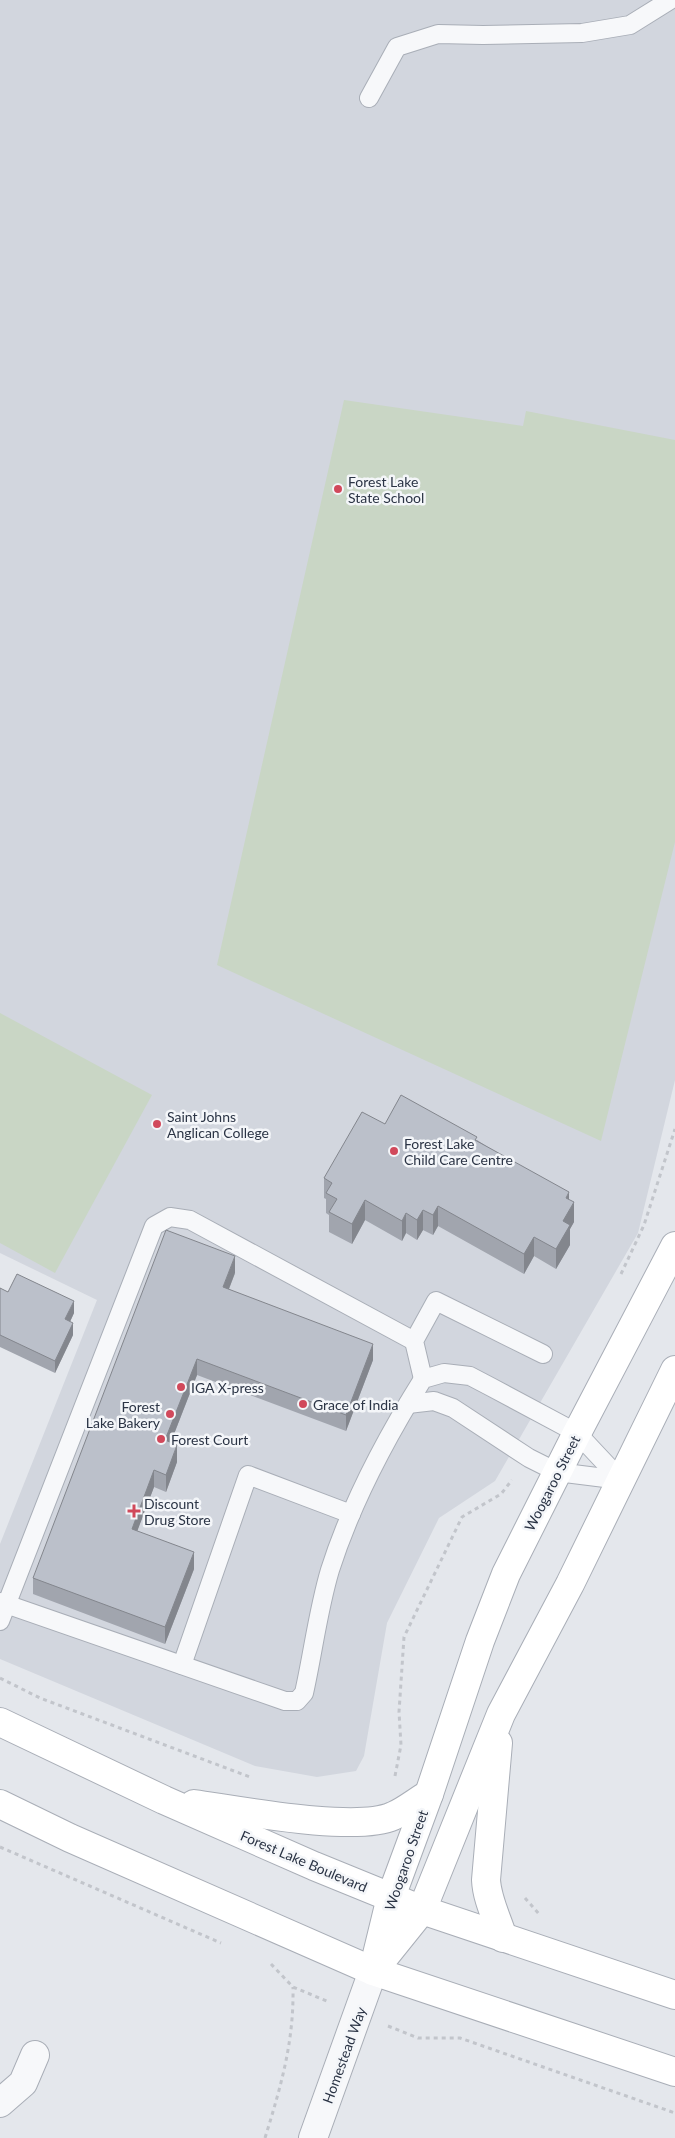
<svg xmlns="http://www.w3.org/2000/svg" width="675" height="2138" font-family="Lato,sans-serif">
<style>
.built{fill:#d2d6de}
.green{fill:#c9d6c5}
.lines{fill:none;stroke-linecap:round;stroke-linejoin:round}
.service-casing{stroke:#a9aeb7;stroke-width:20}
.minor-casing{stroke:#a9aeb7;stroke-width:30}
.secondary-casing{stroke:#a9aeb7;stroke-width:30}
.path{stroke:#c2c5cb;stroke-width:3;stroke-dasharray:4 4;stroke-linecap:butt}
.service{stroke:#f7f8fa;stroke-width:18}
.minor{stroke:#f7f8fa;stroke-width:28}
.secondary{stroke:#fff;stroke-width:28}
.wall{fill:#a1a5ae}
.shaded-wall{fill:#83868d}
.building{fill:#bbc0ca;stroke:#83868d}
.poi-dot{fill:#d1495b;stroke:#f4f6f9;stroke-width:2}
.labels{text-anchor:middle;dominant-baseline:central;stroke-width:5;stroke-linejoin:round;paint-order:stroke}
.poi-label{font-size:14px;fill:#2b3445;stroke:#f4f6f9;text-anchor:start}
.street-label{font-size:14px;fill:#2b3445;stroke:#f4f6f9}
</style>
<rect width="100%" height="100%" fill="#e4e7ec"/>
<polygon class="built" points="0,0 675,0 675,1080 638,1233 495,1481 439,1518 387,1623 364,1756 356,1771 317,1777 255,1766 0,1659 0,1544 97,1300 0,1253"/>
<g class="green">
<polygon points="344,400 523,426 526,411 675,440 675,842 601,1141 217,965"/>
<polygon points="0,1013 152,1095 55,1273 0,1243"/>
</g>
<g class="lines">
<defs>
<g id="service">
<polyline points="369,98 397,47 438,34 483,35 582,33 630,25 670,0"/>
<polyline points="423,1379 414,1341 436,1301 543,1354"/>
<polyline points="408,1404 434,1401 453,1408 529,1458 557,1472 621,1480"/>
<path d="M0,1602L285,1701H297L304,1693C313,1653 318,1610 330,1570C351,1504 386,1438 423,1379L444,1373L470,1376L491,1387L577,1433L621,1480"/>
<polyline points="0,1621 154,1226 170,1217 190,1220 414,1341"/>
<polyline points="182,1665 248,1475 351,1514"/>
</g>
<g id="minor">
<polyline points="0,2103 23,2083 35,2055"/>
<polyline points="313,2138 373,1971"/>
</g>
<g id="secondary">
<polyline points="0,1722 164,1800 314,1866 422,1910 675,1995"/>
<path d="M498,1743L486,1880C487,1900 497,1918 503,1938"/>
<polyline points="0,1804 70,1838 373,1971 675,2072"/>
<path d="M194,1804C237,1810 356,1833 393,1816C405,1811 417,1801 429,1794"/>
<polyline points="377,1966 422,1910 501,1714 570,1584 675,1370"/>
<polyline points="373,1971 391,1897 429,1794 480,1641 506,1574 577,1433 675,1246"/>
</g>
</defs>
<use href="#service" class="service-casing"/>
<use href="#minor" class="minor-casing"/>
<use href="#secondary" class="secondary-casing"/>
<g class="path">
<polyline points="621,1274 644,1225 675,1129"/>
<polyline points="0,1678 40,1698 250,1777"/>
<polyline points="395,1776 401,1745 399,1712 404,1637 462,1517 501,1494 512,1480"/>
<polyline points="0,1847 221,1943"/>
<polyline points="525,1898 539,1914"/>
<polyline points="271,1964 293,1987 329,2002"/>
<polyline points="388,2026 418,2038 460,2038 675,2113"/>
<path d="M265,2138C281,2086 294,2042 293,1987"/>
</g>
<use href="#service" class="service"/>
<use href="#minor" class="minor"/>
<use href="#secondary" class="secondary"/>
</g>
<g class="wall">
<polygon points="385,1124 477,1140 569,1200 574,1222 570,1229 570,1245 556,1269 534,1256 524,1274 438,1226 433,1235 423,1230 417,1240 406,1233 402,1241 365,1220 352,1244 329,1232 329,1215 326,1213 326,1199 324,1198 324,1178"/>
<polygon points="235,1273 229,1289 373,1360 346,1431 197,1375 171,1442 177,1462 166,1492 154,1487 137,1531 194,1569 165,1644 33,1594 33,1578"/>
<polygon points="0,1288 8,1292 74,1313 70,1322 73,1335 55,1373 0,1347"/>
</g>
<g class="shaded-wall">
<polygon points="569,1192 569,1211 574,1202 574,1222 570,1229 570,1245 556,1269 556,1249 563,1221 566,1198"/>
<polygon points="365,1200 365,1220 352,1244 352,1224"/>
<polygon points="438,1206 438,1226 433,1235 433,1215"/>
<polygon points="423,1210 423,1230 417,1240 417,1220"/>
<polygon points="406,1213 406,1233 402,1241 402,1221"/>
<polygon points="534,1237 534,1256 524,1274 524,1254"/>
<polygon points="235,1256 235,1273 223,1304 223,1287"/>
<polygon points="74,1301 74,1313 65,1332 65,1319"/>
<polygon points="73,1323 73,1335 55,1373 55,1361"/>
<polygon points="373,1344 373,1360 346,1431 346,1415"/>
<polygon points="197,1359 197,1375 165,1457 165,1440"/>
<polygon points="177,1445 177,1462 166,1492 166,1475"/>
<polygon points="154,1470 154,1487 132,1545 132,1529"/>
<polygon points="194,1552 194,1569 165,1644 165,1627"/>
</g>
<g class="building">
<polygon points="401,1095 477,1137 475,1140 569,1192 566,1198 574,1202 563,1221 570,1225 556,1249 534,1237 524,1254 438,1206 433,1215 423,1210 417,1220 406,1213 402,1221 365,1200 352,1224 329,1212 337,1199 326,1193 332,1183 324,1178 362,1112 385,1124"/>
<polygon points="166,1230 235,1256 223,1287 373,1344 346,1415 197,1359 165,1440 177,1445 166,1475 154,1470 132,1529 194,1552 165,1627 33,1578"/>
<polygon points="17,1274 74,1301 65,1319 73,1323 55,1361 0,1335 0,1288 8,1292"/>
</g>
<g class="poi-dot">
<circle cx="338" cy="489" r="5"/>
<circle cx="157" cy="1124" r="5"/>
<circle cx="394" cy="1151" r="5"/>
<circle cx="181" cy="1387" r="5"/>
<circle cx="303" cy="1404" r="5"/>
<circle cx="170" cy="1414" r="5"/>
<circle cx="161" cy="1439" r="5"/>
<path d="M131.5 1503.5h5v5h5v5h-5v5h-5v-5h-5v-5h5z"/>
</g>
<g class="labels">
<g class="poi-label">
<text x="348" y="481">Forest Lake<tspan x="348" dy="16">State School</tspan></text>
<text x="167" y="1116">Saint Johns<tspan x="167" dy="16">Anglican College</tspan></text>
<text x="404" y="1143">Forest Lake<tspan x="404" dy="16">Child Care Centre</tspan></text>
<text x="191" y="1387">IGA X-press</text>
<text x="313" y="1404">Grace of India</text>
<text x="160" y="1406" text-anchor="end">Forest<tspan x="160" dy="16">Lake Bakery</tspan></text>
<text x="171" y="1439">Forest Court</text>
<text x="144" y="1503">Discount<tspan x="144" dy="16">Drug Store</tspan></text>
</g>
<g class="street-label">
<text transform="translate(552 1483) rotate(-63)">Woogaroo Street</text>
<text transform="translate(406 1860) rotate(-71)">Woogaroo Street</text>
<text transform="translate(304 1861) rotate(23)">Forest Lake Boulevard</text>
<text transform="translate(344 2055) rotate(-70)">Homestead Way</text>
</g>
</g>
</svg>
